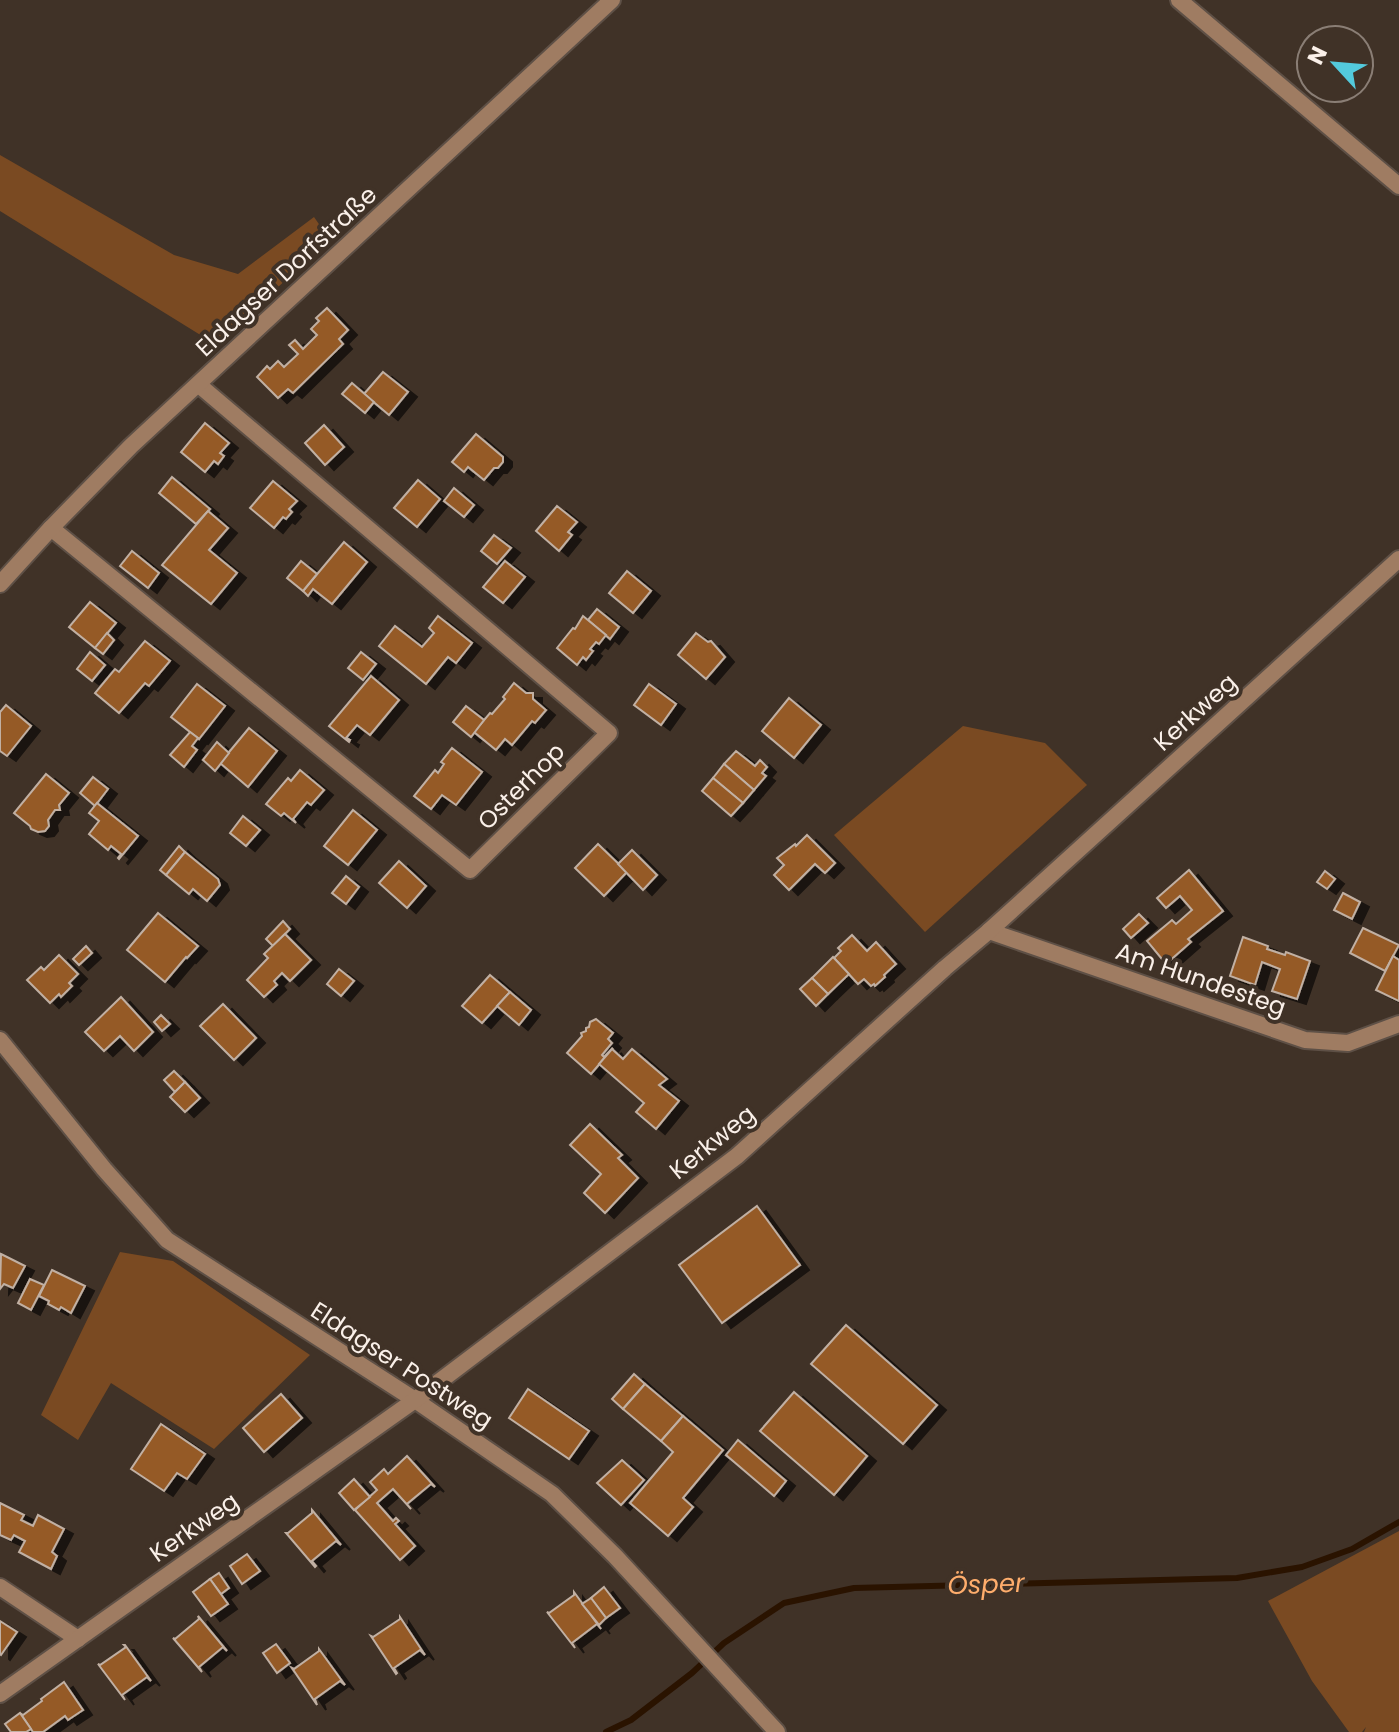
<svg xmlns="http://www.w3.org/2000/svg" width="1399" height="1732" font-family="Poppins,sans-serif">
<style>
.green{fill:#7a4a22}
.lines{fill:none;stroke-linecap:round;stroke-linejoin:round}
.stream{stroke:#2a1300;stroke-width:6}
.building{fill:#955a27;stroke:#c1b0a3;stroke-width:2;filter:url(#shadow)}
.minor-casing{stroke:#5e5046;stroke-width:20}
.tertiary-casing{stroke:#5e5046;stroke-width:20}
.minor{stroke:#9f7c62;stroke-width:16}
.tertiary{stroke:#9f7c62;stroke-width:16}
.labels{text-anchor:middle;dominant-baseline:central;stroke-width:8;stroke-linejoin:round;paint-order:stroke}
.street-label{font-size:24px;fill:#faf0e9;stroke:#403227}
.water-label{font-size:26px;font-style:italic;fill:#fead6c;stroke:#403227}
</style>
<defs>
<filter id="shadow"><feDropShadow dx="9" dy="5" stdDeviation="0" flood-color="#0009"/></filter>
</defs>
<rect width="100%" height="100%" fill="#403227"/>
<g class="green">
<polygon points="0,155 174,255 238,274 314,217 330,240 215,344 0,211"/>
<polygon points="963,726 1045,743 1087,785 925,932 834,835"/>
<polygon points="120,1252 173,1261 310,1355 214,1449 111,1383 78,1440 41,1415"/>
<polygon points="1399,1531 1399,1732 1364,1732 1366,1727 1362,1732 1349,1732 1312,1681 1268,1601"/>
</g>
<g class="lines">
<polyline class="stream" points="606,1732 631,1720 692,1673 724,1643 784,1603 854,1588 1237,1578 1302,1567 1352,1549 1399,1522"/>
</g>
<g class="building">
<polygon points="327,308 348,330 339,339 343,344 293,393 288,389 278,398 257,377 267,366 270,369 278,361 284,367 298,354 289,345 295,340 303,349 317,335 311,329 319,321 316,318"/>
<polygon points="383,372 408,392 389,415 364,394"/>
<polygon points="352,383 374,402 365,413 342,394"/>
<polygon points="205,423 229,443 220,453 224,456 218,464 214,461 205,472 181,452"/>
<polygon points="324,425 344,447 325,465 305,443"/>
<polygon points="476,434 503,457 503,462 498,468 494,468 484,480 468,467 464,472 452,462"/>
<polygon points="172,477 210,509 196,524 159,493"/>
<polygon points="418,480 440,499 417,527 394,508"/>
<polygon points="273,481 297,501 289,509 292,512 286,519 283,517 274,528 250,508"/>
<polygon points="454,488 474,505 464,517 444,501"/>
<polygon points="557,506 577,522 568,532 572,535 559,551 536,531"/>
<polygon points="208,511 228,528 209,550 237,573 211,604 162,565"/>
<polygon points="494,535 511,548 497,564 481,551"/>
<polygon points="344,542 367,562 332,604 313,589 308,596 303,591"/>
<polygon points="132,551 159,573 148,588 120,566"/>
<polygon points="301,561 317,574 303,591 287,578"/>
<polygon points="505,561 525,577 503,603 483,587"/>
<polygon points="627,571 651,591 633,613 609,593"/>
<polygon points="90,602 116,623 95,648 69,627"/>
<polygon points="597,609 619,627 610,639 588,620"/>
<polygon points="438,616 472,643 456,663 448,657 426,684 379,646 395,626 422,647 434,633 429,628"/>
<polygon points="583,616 606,635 599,644 596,642 590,649 593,651 586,660 583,657 577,665 557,648 573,628 575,629"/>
<polygon points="107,633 114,640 103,654 95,648"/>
<polygon points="696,633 708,642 711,641 725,657 706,679 678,655"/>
<polygon points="145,641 170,661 149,686 145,683 119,713 95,693 115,669 119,672"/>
<polygon points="90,652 105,665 92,681 77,669"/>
<polygon points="361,652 376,664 363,680 348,668"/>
<polygon points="371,676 399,700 370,735 357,725 346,738 350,740 349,742 329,726"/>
<polygon points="514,683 526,693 533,693 533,699 546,710 535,723 532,721 512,745 505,739 496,750 474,732 490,713 492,714 505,699 503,697"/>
<polygon points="197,684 225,706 199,739 171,717"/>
<polygon points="649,684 676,704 661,725 634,705"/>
<polygon points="789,698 821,725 794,758 762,731"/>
<polygon points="6,705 31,726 7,756 0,751 0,712"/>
<polygon points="466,706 484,720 471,737 453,722"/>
<polygon points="249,728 277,751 248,787 220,763"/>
<polygon points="190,732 198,738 192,746 197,750 184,767 170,755"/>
<polygon points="217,742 229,753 215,771 203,760"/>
<polygon points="452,748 482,772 456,805 442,795 431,809 414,796 435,770 438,773 444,764 441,762"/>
<polygon points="736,751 755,766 760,760 767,767 762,773 766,776 754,790 724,764"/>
<polygon points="724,764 754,790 743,803 713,778"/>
<polygon points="300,770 324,790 311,805 307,802 293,819 296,823 284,813 281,816 266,804 288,778 291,781"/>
<polygon points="46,774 69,793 59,805 60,810 55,810 48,820 49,826 45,831 38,832 31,829 30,826 14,813"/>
<polygon points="93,777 108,789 95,806 80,793"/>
<polygon points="713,778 743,803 731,816 702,791"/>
<polygon points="97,803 138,836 119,859 118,858 121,854 111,846 108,850 89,834 99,821 89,813"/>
<polygon points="353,810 377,830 348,865 324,846"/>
<polygon points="243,816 260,830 246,846 230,833"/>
<polygon points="807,835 835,863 825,873 815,864 789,890 774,875 784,865 777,858 795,844 796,846"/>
<polygon points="598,844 627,872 604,896 575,868"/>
<polygon points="179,846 185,852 166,875 160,870"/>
<polygon points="632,850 657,875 643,890 618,864"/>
<polygon points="185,852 218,879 220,885 207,901 193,889 189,894 166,875"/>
<polygon points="399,861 426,886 407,908 379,883"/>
<polygon points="1189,870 1223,911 1188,939 1191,942 1166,964 1147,941 1172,920 1176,924 1192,910 1180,896 1166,908 1157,898"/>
<polygon points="1325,871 1335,879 1327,889 1317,882"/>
<polygon points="346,876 359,887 346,904 332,893"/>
<polygon points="1343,893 1360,902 1352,919 1334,910"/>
<polygon points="158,913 198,946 187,958 186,957 165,982 127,950"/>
<polygon points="1139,914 1148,923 1131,938 1123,929"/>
<polygon points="283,921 290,929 273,946 266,939"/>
<polygon points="1363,928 1399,945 1385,971 1350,953"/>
<polygon points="285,934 311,960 290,981 282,973 274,981 277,985 264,997 247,980 268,958 264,954"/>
<polygon points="852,935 867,951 876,942 896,964 884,975 885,977 875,986 874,984 871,986 864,979 858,984 834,958 841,951 838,948"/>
<polygon points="1243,937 1268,946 1267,949 1285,955 1286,952 1310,961 1297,999 1272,991 1280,969 1262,962 1255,985 1230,976"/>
<polygon points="86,946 92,953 79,965 73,959"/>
<polygon points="59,955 78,974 69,983 72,986 61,997 59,994 50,1003 27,980 41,967 44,970"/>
<polygon points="1393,956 1399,960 1399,1001 1376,990"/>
<polygon points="833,957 849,974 828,994 812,978"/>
<polygon points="339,969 354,981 341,996 327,984"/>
<polygon points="490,975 510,992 482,1023 462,1006"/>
<polygon points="812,978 828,994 816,1006 800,989"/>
<polygon points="510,992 531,1010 519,1025 497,1006"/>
<polygon points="121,997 153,1032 134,1051 120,1036 104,1051 85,1032"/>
<polygon points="223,1004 256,1038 234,1060 200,1026"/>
<polygon points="161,1015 170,1024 162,1031 154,1022"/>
<polygon points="596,1019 613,1033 608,1039 612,1043 602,1055 604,1057 613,1048 591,1074 567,1053 582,1036 581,1033 586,1031 586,1028 589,1027 590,1022"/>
<polygon points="612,1049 623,1059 632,1049 667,1079 659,1085 679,1101 656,1129 636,1112 644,1103 599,1064"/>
<polygon points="174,1071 185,1082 175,1092 164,1080"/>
<polygon points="185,1082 200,1098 185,1112 170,1097"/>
<polygon points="590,1124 622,1155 618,1158 638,1178 605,1213 584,1193 601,1174 570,1145"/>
<polygon points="757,1206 800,1265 722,1323 679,1265"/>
<polygon points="1,1254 25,1266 13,1288 4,1284 0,1289"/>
<polygon points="52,1270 85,1286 71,1313 61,1307 59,1310 48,1304 49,1301 39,1296"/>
<polygon points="30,1279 44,1285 31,1310 18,1303"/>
<polygon points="846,1325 937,1405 903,1444 811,1364"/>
<polygon points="634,1374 645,1384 623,1409 612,1399"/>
<polygon points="645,1384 683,1416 661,1441 623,1409"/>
<polygon points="528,1389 589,1431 569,1459 509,1418"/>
<polygon points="794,1392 867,1456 834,1495 760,1431"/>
<polygon points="281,1394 302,1418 264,1452 243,1428"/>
<polygon points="683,1416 723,1450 683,1498 693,1507 668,1536 630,1503 673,1452 661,1441"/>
<polygon points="161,1424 205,1454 187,1479 177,1473 164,1491 131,1469"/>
<polygon points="738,1440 786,1481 774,1496 726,1455"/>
<polygon points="407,1456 435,1487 431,1484 407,1504 411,1509 393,1489 377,1503 393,1521 396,1518 399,1521 395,1524 415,1546 400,1560 355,1510 377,1490 370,1482 384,1469 388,1474"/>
<polygon points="622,1460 644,1480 621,1505 597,1483"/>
<polygon points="354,1479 370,1497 354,1510 339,1493"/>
<polygon points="0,1503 24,1515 21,1520 33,1526 38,1515 64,1529 52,1552 57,1556 51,1569 19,1552 25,1541 14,1535 11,1540 0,1535"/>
<polygon points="312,1510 341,1545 336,1541 312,1561 316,1566 315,1567 286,1533 288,1533 312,1513"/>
<polygon points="247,1554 260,1571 242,1584 230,1566"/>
<polygon points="219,1573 229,1588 221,1594 210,1579"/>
<polygon points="210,1579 228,1604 211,1616 193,1592"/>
<polygon points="604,1587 620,1608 606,1618 591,1598"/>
<polygon points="574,1592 601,1629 597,1624 572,1643 575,1648 547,1612 549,1613 574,1595"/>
<polygon points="591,1598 606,1618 599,1625 582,1604"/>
<polygon points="198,1616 227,1651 223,1647 199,1667 202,1672 173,1638 175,1639 199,1619"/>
<polygon points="400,1617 425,1655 420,1650 394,1668 397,1673 396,1674 371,1636 373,1637 400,1619"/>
<polygon points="0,1621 17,1632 1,1655 0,1654"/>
<polygon points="276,1644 290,1663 277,1673 263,1653"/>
<polygon points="124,1645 125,1645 151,1681 147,1677 122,1695 125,1700 98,1664 100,1665 126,1647"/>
<polygon points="319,1649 345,1685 340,1681 315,1699 317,1705 292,1668 294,1669 319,1651"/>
<polygon points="64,1682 83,1710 68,1720 65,1716 43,1732 33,1732 20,1713 23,1715 42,1701 41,1699"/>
<polygon points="20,1713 31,1729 26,1732 11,1732 5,1724"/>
</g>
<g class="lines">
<defs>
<g id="minor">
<polyline points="1179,0 1399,186"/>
<polyline points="51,528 470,870 609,733 199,385"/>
<polyline points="989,931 1305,1040 1348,1043 1399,1024"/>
<polyline points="0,1040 104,1169 167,1240 415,1400 552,1494 615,1556 777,1732"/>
<polyline points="0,1587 78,1639"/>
<polyline points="0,1694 415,1400 737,1156 945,968 989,931 1399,559"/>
</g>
<polyline id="tertiary" points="0,584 51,528 131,446 612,0"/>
</defs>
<use href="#minor" class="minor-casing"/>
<use href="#tertiary" class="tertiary-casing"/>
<use href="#minor" class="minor"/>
<use href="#tertiary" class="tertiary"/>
</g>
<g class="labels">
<g class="street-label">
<text transform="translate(286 271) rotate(-43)">Eldagser Dorfstraße</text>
<text transform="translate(1195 712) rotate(-42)">Kerkweg</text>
<text transform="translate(521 786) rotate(-45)">Osterhop</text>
<text transform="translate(1201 979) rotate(19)">Am Hundesteg</text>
<text transform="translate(712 1142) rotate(-39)">Kerkweg</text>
<text transform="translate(402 1365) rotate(33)">Eldagser Postweg</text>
<text transform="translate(194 1527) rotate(-35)">Kerkweg</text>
</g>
<g class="water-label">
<text transform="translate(986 1584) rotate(-2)">Ösper</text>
</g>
</g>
<g transform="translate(1335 64) rotate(296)"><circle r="38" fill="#403227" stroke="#8a7e75" stroke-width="2"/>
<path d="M0-6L14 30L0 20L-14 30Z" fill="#53cadc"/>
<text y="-12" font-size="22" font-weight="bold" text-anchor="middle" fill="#faf0e9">N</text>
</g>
</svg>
